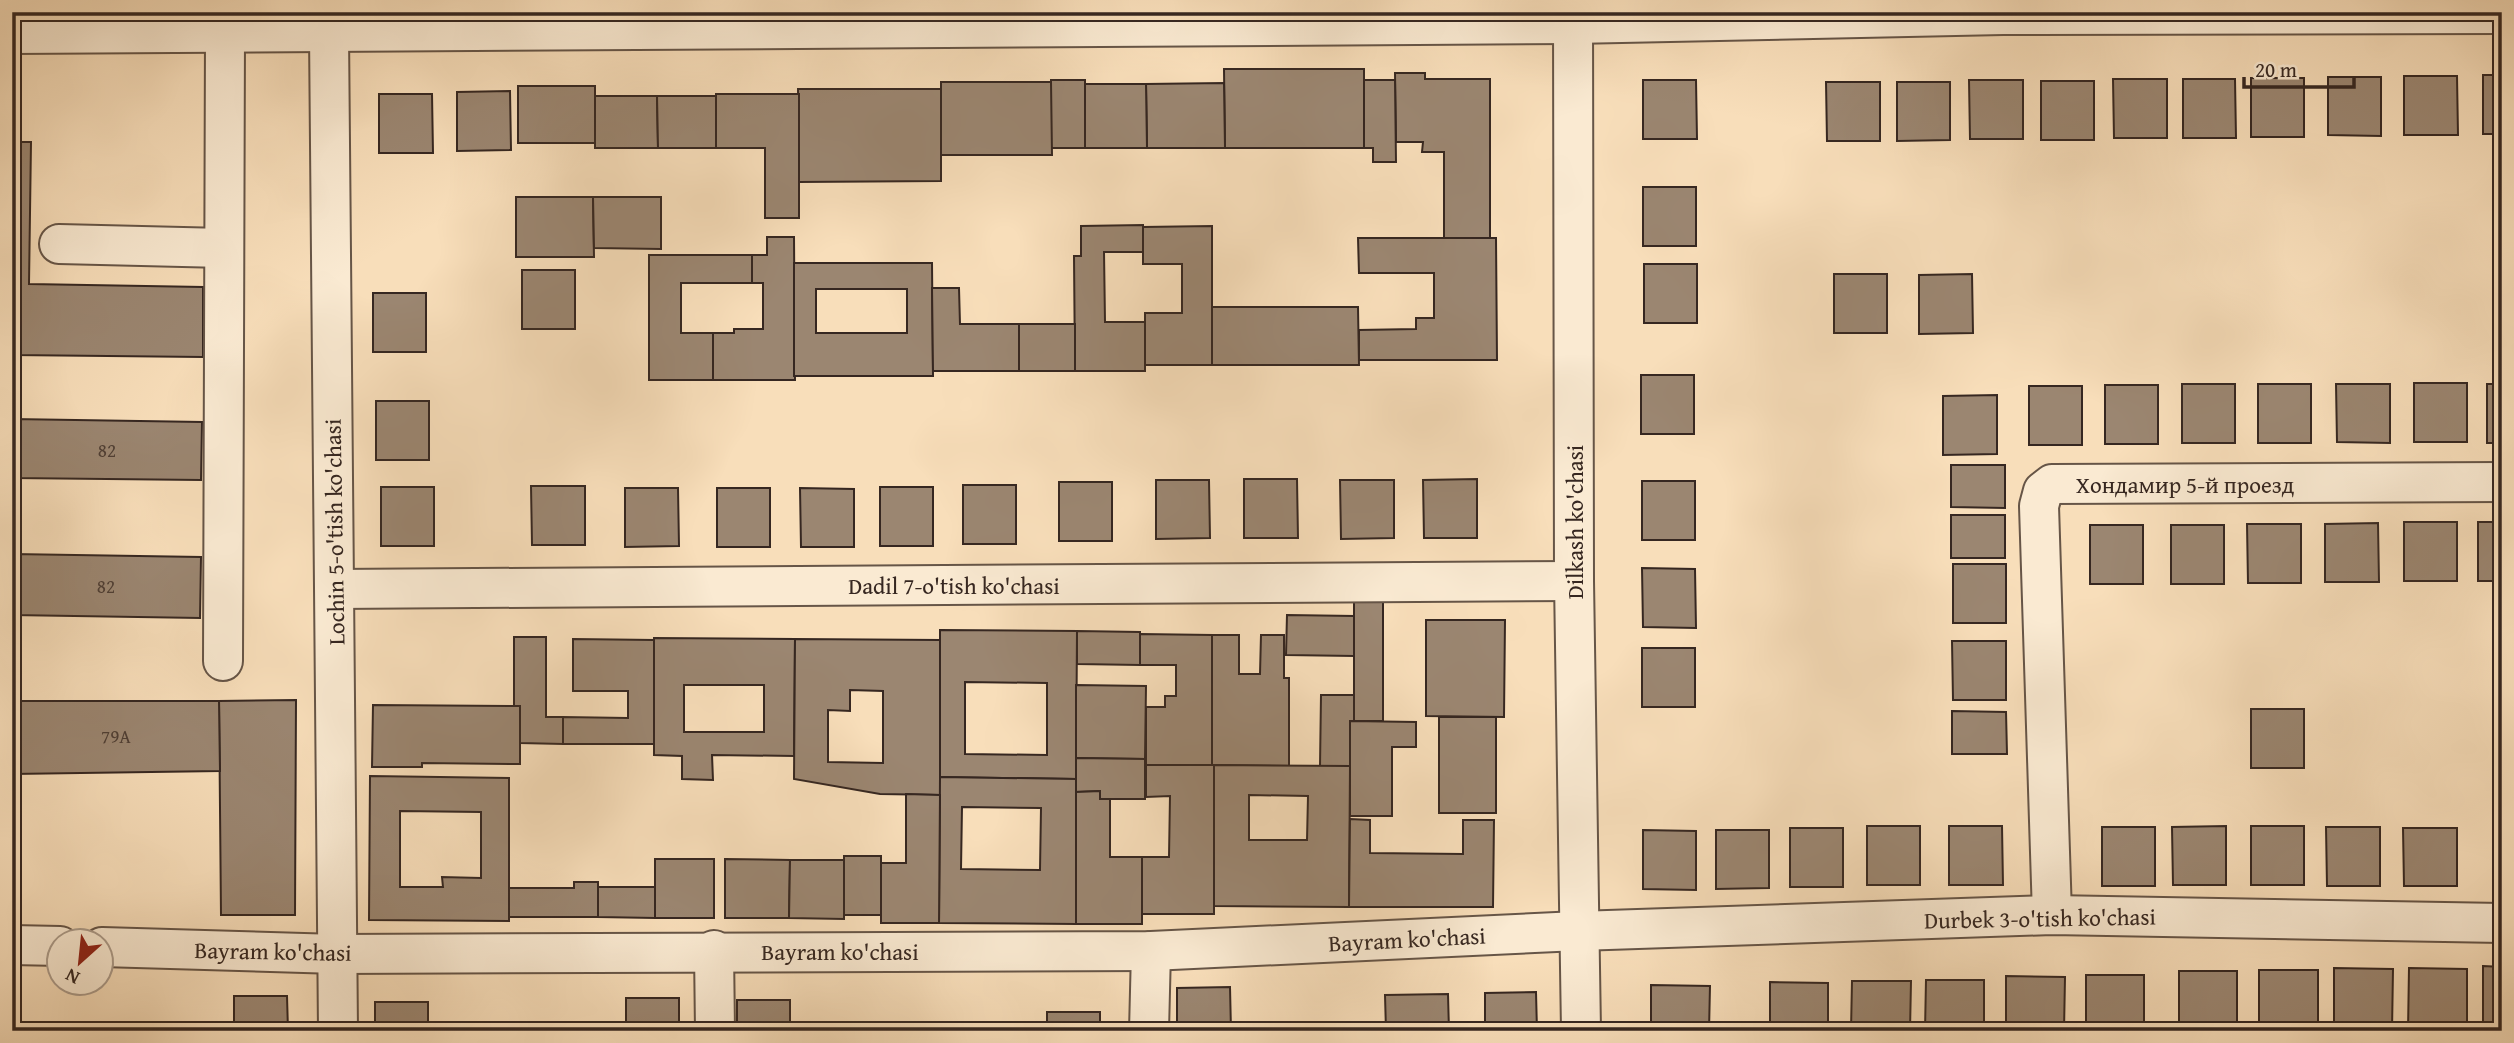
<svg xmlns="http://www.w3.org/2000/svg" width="2514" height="1043" font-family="'Gentium Book Plus',serif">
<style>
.building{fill:#9b8671;stroke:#362721;stroke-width:2;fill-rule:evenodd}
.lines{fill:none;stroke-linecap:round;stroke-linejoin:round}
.minor-casing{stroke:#665547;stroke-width:42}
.minor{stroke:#faead2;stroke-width:38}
.labels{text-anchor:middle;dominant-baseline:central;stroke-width:5;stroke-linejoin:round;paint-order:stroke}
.number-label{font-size:19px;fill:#4f3f35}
.street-label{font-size:23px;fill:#362721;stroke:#faead2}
</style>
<rect width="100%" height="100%" fill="#f8deba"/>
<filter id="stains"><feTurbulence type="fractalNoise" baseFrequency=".00286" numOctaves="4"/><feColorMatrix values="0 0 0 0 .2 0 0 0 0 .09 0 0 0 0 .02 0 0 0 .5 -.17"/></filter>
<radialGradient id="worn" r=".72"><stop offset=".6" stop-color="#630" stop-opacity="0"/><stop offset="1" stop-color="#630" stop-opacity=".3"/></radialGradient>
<g class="building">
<polygon points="1224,69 1364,69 1364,148 1225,148"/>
<polygon points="1395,73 1425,73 1425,79 1490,79 1490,238 1444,238 1444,152 1422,152 1423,142 1396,142"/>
<rect x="2483" y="75" width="19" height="59"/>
<polygon points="2404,76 2457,76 2458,135 2404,135"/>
<polygon points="2328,77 2381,77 2381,136 2328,135"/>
<rect x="2251" y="78" width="53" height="59"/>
<polygon points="2113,79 2167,79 2167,138 2114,138"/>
<polygon points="2183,79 2235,79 2236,138 2183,138"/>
<rect x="1051" y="80" width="34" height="68"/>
<polygon points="1364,80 1395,80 1396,162 1373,162 1373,148 1364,148"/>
<polygon points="1643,80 1696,80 1697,139 1643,139"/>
<polygon points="1969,80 2023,80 2023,139 1970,139"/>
<rect x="2041" y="81" width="53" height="59"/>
<polygon points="941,82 1051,82 1052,155 941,155"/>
<polygon points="1826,82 1880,82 1880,141 1827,141"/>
<polygon points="1897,82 1950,82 1950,140 1897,141"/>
<polygon points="1224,83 1225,148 1147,148 1146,84"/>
<polygon points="1085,84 1146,84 1147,148 1085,148"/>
<rect x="518" y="86" width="77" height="57"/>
<polygon points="798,89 941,89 941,181 799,182"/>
<polygon points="510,91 511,150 457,151 457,92"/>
<polygon points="379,94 432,94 433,153 379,153"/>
<polygon points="716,94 799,94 799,218 765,218 765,148 716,148"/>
<polygon points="595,96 657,96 658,148 595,148"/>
<polygon points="657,96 716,96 716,148 658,148"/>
<polygon points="12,142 31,142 29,284 203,287 203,357 12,355"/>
<rect x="1643" y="187" width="53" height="59"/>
<polygon points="516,197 593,197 594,257 516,257"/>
<polygon points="593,197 661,197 661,249 594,248"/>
<polygon points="1143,225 1143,252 1104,252 1105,322 1145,322 1145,371 1075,371 1074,256 1081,256 1081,226"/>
<polygon points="1212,226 1212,365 1145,365 1145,313 1182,313 1182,264 1143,264 1143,227"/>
<polygon points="767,237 794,237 795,380 713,380 713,333 734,333 734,329 763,329 763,283 752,283 752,255 767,255"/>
<polygon points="1358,238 1496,238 1497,360 1359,360 1359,330 1416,329 1416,318 1434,318 1434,273 1359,273"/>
<polygon points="649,255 752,255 752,283 681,283 681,333 713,333 713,380 649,380"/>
<path d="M794,263H932L933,376H794ZM816,289H907V333H816Z"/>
<rect x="1644" y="264" width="53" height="59"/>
<rect x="522" y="270" width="53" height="59"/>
<rect x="1834" y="274" width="53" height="59"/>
<polygon points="1972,274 1973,333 1919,334 1919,275"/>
<polygon points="932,288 959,288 960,324 1019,324 1019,371 933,371"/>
<rect x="373" y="293" width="53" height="59"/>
<polygon points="1212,307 1358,307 1359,365 1212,365"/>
<rect x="1019" y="324" width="56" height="47"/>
<rect x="1641" y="375" width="53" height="59"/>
<rect x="2414" y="383" width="53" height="59"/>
<rect x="2182" y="384" width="53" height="59"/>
<rect x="2258" y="384" width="53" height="59"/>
<polygon points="2336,384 2390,384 2390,443 2337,442"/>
<rect x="2487" y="384" width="15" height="59"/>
<rect x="2105" y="385" width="53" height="59"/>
<rect x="2029" y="386" width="53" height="59"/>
<polygon points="1997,395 1997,454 1943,455 1943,396"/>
<rect x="376" y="401" width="53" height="59"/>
<polygon points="12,419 202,422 201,480 12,478"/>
<polygon points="1951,465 2005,465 2005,508 1951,507"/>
<polygon points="1244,479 1297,479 1298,538 1244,538"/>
<polygon points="1477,479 1477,538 1424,538 1423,480"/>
<polygon points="1156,480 1209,480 1210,538 1156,539"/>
<polygon points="1340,480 1394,480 1394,538 1341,539"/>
<rect x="1642" y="481" width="53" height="59"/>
<rect x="1059" y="482" width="53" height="59"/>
<rect x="963" y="485" width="53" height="59"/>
<polygon points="531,486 585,486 585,545 532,545"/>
<rect x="381" y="487" width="53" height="59"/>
<rect x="880" y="487" width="53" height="59"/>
<polygon points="625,488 678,488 679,546 625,547"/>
<rect x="717" y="488" width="53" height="59"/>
<polygon points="800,488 854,489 854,547 801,547"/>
<rect x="1951" y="515" width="54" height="43"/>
<rect x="2404" y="522" width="53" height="59"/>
<rect x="2478" y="522" width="24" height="59"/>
<polygon points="2378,523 2379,582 2325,582 2325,524"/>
<polygon points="2247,524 2301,524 2301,583 2248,583"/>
<rect x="2090" y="525" width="53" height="59"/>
<rect x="2171" y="525" width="53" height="59"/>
<polygon points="12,554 201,557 200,618 12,615"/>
<rect x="1953" y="564" width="53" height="59"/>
<polygon points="1642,568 1695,569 1696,628 1643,627"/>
<rect x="1354" y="601" width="29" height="120"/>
<polygon points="1287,615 1354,616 1354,656 1286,655"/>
<polygon points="1426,620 1505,620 1504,717 1426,716"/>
<path d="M940,630L1077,631L1076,779L940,777ZM965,682L1047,683V755L965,754Z"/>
<polygon points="1077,631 1140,632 1140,665 1077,664"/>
<polygon points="1140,634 1212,635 1212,765 1146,765 1146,707 1165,707 1165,696 1176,696 1176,665 1140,665"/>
<polygon points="1212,635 1239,635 1239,674 1260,674 1261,635 1284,635 1284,678 1289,678 1289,766 1212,765"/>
<polygon points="514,637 546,637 546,717 563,717 563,744 520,743 520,706 514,706"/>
<path d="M654,638L795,639L794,756L712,755L713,780L682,779V756L654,755ZM684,685H764V732H684Z"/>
<polygon points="573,639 654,640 654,744 563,744 563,717 628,718 628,691 573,691"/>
<path d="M795,639L940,640V795L880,794L794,779ZM850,690L883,691V763L828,762V710L850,711Z"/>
<polygon points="1952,641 2006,641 2006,700 1953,700"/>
<rect x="1642" y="648" width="53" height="59"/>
<polygon points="1076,685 1146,686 1145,759 1076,758"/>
<polygon points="1321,695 1354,695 1354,721 1350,721 1350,766 1320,766"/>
<polygon points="296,700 295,915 221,915 219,701"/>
<polygon points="12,701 219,701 220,771 12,774"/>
<polygon points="373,705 520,706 520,764 422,763 422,767 372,767"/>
<rect x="2251" y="709" width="53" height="59"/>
<polygon points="1952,711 2006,712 2007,754 1952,754"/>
<rect x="1439" y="717" width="57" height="96"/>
<polygon points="1350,721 1416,722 1416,747 1392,747 1392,816 1350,816"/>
<polygon points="1076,758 1145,759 1145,799 1100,799 1100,791 1076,792"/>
<polygon points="1146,765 1214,765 1214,914 1142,914 1142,857 1169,857 1170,796 1146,797"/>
<path d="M1214,765L1350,766L1349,907L1214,906ZM1249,795L1308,796L1307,840H1249Z"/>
<path d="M370,776L509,778V921L369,920ZM400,811L481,812V878L442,877L443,887H400Z"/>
<path d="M940,777L1076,779V924L939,923ZM962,807L1041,808L1040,870L961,869Z"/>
<polygon points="1100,791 1100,799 1110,799 1110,857 1142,857 1142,924 1076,924 1076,792"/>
<polygon points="906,794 940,795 939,923 881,923 881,863 906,863"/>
<polygon points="1350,819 1370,820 1370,853 1463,854 1463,820 1494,820 1493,907 1349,907"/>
<rect x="1867" y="826" width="53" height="59"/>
<polygon points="1949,826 2002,826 2003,885 1949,885"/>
<polygon points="2226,826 2226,885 2173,885 2172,827"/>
<rect x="2251" y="826" width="53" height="59"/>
<rect x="2102" y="827" width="53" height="59"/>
<polygon points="2326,827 2380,827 2380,886 2327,886"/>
<rect x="1790" y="828" width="53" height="59"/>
<polygon points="2403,828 2457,828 2457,886 2404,886"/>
<rect x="2495" y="828" width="7" height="59"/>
<polygon points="1643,830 1696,831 1696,890 1643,889"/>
<polygon points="1716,830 1769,830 1769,888 1716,889"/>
<rect x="844" y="856" width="37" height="59"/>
<rect x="655" y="859" width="59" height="59"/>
<polygon points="725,859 790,860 789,918 725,918"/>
<polygon points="790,860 844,860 844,919 789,918"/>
<polygon points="574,882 598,882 598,917 509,917 509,888 574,888"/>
<polygon points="598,887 655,887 655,918 598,917"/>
<polygon points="2483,966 2502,967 2502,1031 2483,1031"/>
<polygon points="2334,968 2393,969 2392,1031 2334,1031"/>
<polygon points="2409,968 2467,969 2467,1031 2408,1031"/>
<rect x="2259" y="970" width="59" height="61"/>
<rect x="2179" y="971" width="58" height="60"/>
<rect x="2086" y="975" width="58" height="56"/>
<polygon points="2006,976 2065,977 2064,1031 2006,1031"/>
<polygon points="1926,980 1984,980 1984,1031 1925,1031"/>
<polygon points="1852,981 1911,981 1910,1031 1851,1031"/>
<polygon points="1770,982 1828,983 1828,1031 1770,1031"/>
<polygon points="1651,985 1710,986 1709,1031 1651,1031"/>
<polygon points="1230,987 1231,1031 1177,1031 1177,988"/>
<polygon points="1536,992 1537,1031 1485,1031 1485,993"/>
<polygon points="1448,994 1449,1031 1386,1031 1385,995"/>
<polygon points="234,996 287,996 288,1031 234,1031"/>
<rect x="626" y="998" width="53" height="33"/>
<rect x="737" y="1000" width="53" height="31"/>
<rect x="375" y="1002" width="53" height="29"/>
<rect x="1047" y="1012" width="53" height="19"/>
<polygon points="1330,1022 1330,1031 1231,1031 1231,1024"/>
<polygon points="95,1024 95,1031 41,1031 41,1025"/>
</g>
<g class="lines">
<defs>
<g id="minor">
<polyline points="1573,12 1574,581 1581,1031"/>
<polyline points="329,33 338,1031"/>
<polyline points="12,34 1573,24 2003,15 2502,14"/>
<polyline points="59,244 224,248"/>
<polyline points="335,589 1574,581"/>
<polyline points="223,661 225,34"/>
<polyline points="2052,915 2039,506 2043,491 2052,484 2502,482"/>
<polyline points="12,945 60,946"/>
<polyline points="102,947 337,954 1151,951 1578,931 2052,915 2502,923"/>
<polyline points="714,950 715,1031"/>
<polyline points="1149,1031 1151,951"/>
</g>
</defs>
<use href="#minor" class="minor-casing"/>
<use href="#minor" class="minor"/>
</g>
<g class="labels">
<g class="number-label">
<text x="107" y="450">82</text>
<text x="106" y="586">82</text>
<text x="116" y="736">79А</text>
</g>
<g class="street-label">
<text x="2185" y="484">Хондамир 5-й проезд</text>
<text transform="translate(1574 522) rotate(-90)">Dilkash ko'chasi</text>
<text transform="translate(334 532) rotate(-91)">Lochin 5-o'tish ko'chasi</text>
<text x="954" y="585">Dadil 7-o'tish ko'chasi</text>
<text transform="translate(2040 918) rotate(-1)">Durbek 3-o'tish ko'chasi</text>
<text transform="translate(1407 939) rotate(-3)">Bayram ko'chasi</text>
<text transform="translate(273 951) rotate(1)">Bayram ko'chasi</text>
<text x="840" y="951">Bayram ko'chasi</text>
</g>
</g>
<rect width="2514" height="1043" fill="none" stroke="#f8deba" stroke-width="42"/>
<rect x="14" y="14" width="2486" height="1015" fill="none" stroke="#362721" stroke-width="3.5"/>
<rect x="21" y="21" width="2472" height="1001" fill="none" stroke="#362721" stroke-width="2"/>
<g transform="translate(80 962) rotate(207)"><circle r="33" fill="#faead2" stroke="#ac9c8b" stroke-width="2"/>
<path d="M0-5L12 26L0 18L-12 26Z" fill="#8f2418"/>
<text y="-10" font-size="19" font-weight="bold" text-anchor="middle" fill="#362721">N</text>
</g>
<path d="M2244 77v10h110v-10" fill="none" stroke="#362721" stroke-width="3.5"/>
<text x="2255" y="77" font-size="21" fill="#362721" stroke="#faead2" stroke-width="5" paint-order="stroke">20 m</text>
<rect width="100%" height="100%" filter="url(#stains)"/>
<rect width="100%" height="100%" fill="url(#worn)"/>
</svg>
